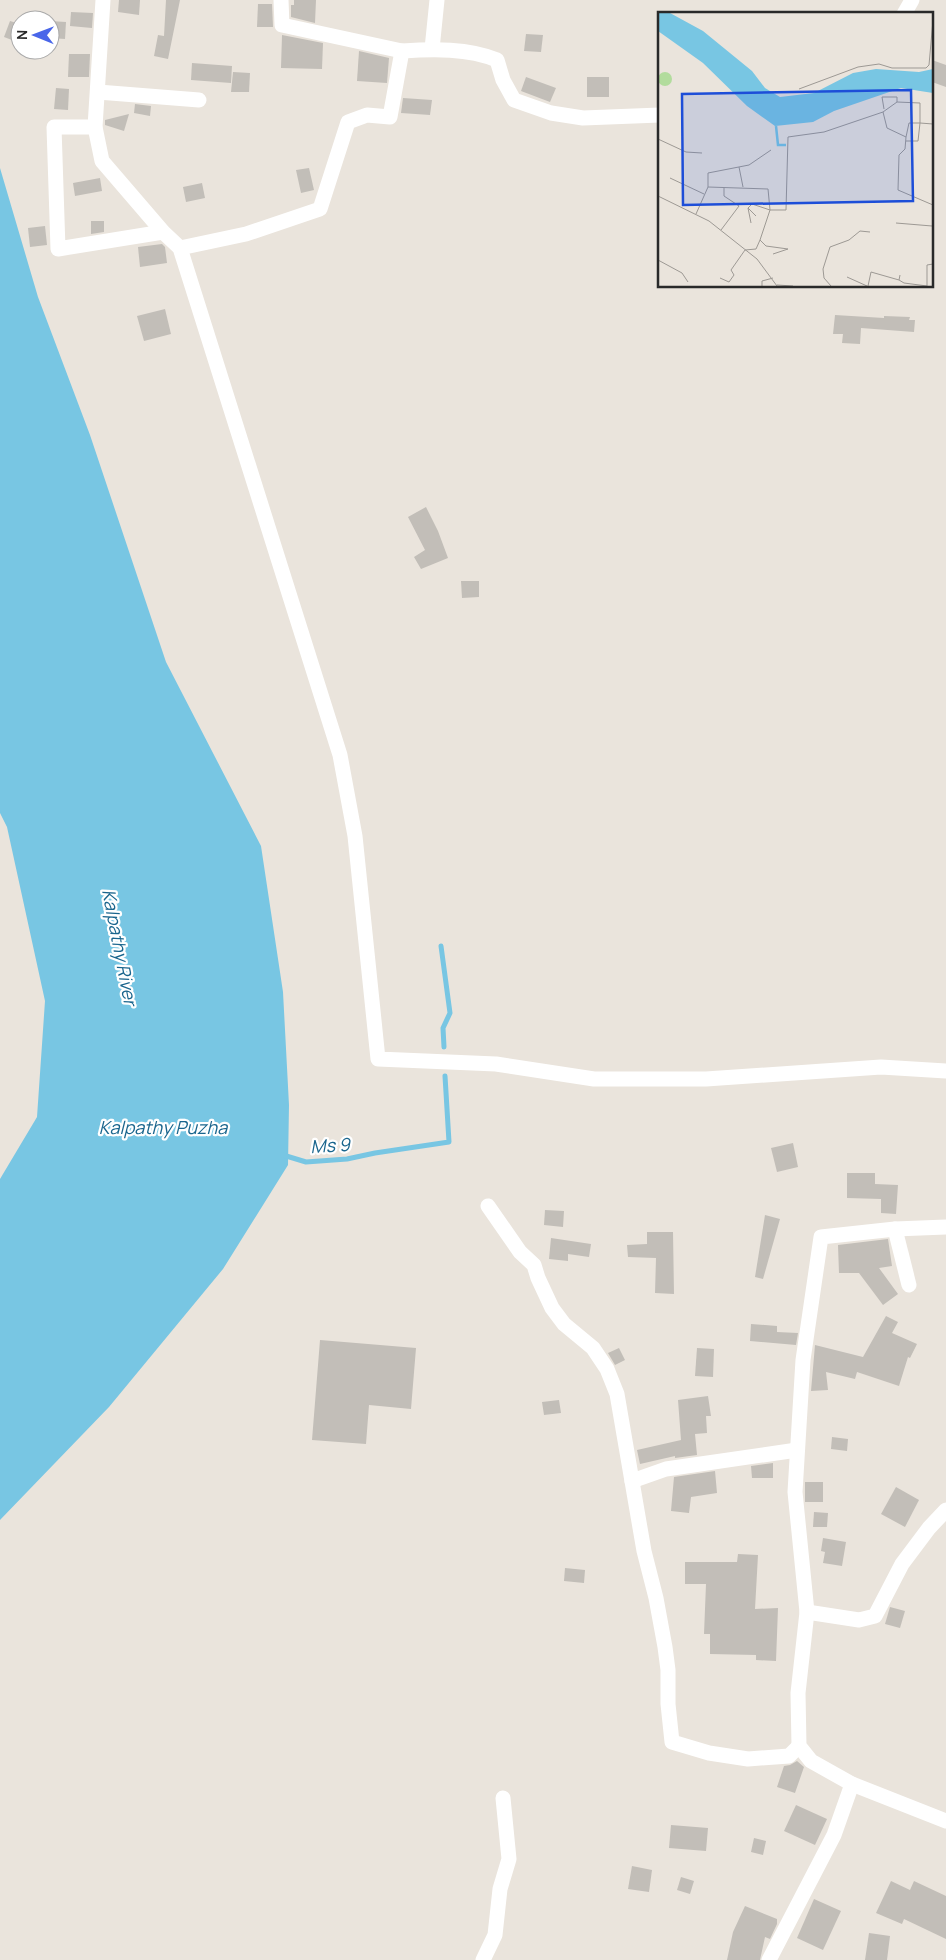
<svg xmlns="http://www.w3.org/2000/svg" width="946" height="1960" font-family="Manrope,sans-serif">
<style>
.water{fill:#78c6e3}
.lines{fill:none;stroke-linecap:round;stroke-linejoin:round}
.stream{stroke:#78c6e3;stroke-width:5}
.building{fill:#c2beb8}
.street{stroke:#fff;stroke-width:15}
.labels{text-anchor:middle;dominant-baseline:central;stroke-width:4.5;stroke-linejoin:round;paint-order:stroke}
.water-label{font-size:18px;font-style:italic;fill:#19658d;stroke:#fff}
.inset-river{fill:none;stroke:#78c6e3;stroke-width:2.5}
.inset-road{fill:none;stroke:#9d9994;stroke-width:1}
.view{fill:#1d4ed8;fill-opacity:0.15;stroke:#1d4ed8;stroke-width:2.5}
.inset-edge{fill:none;stroke:#292929;stroke-width:2.5}
</style>
<rect width="100%" height="100%" fill="#eae4dc"/>
<polygon class="water" points="0,168 38,297 90,435 166,662 261,846 283,992 289,1105 288,1165 223,1269 109,1407 0,1520 0,1179 37,1117 45,1001 7,827 0,813"/>
<g class="lines">
<g class="stream">
<polyline points="441,946 450,1013 443,1028 444,1047"/>
<polyline points="283,1155 306,1162 347,1159 375,1153 449,1142 445,1076"/>
</g>
</g>
<g class="building">
<polygon points="119,0 140,0 139,15 118,12"/>
<polygon points="166,0 180,0 168,59 154,56 158,35 164,36"/>
<polygon points="294,0 316,0 315,23 291,17 291,5 294,5"/>
<polygon points="258,4 272,4 273,27 257,27"/>
<polygon points="71,12 93,13 92,28 70,26"/>
<polygon points="10,21 20,24 20,43 4,37"/>
<polygon points="50,21 66,22 65,39 50,38"/>
<polygon points="526,34 543,35 541,52 524,51"/>
<polygon points="282,35 323,43 322,69 281,68"/>
<polygon points="359,51 389,58 387,83 357,81"/>
<polygon points="69,54 90,54 89,77 68,77"/>
<polygon points="932,60 946,65 946,87 932,82"/>
<polygon points="192,63 232,66 231,83 191,80"/>
<polygon points="233,72 250,73 249,92 231,92"/>
<polygon points="526,77 556,88 550,102 521,91"/>
<rect x="587" y="77" width="22" height="20"/>
<polygon points="56,88 69,89 68,110 54,109"/>
<polygon points="403,98 432,100 430,115 401,113"/>
<polygon points="135,104 151,106 150,116 134,113"/>
<polygon points="129,114 124,131 105,125 105,120"/>
<polygon points="309,168 314,190 301,193 296,170"/>
<polygon points="100,178 102,191 75,196 73,183"/>
<polygon points="202,183 205,198 186,202 183,187"/>
<polygon points="91,221 104,221 104,232 91,234"/>
<polygon points="45,226 47,245 30,247 28,228"/>
<polygon points="162,244 165,247 167,263 140,267 138,247"/>
<polygon points="165,309 171,334 144,341 137,316"/>
<polygon points="835,315 884,318 884,316 910,317 909,320 915,320 914,332 861,328 860,344 842,343 843,334 833,334"/>
<polygon points="426,507 438,531 448,558 421,569 414,557 425,550 408,517"/>
<polygon points="461,581 479,581 479,597 462,598"/>
<polygon points="793,1143 798,1167 777,1172 771,1148"/>
<polygon points="847,1173 875,1173 875,1184 898,1185 896,1214 881,1213 881,1199 847,1198"/>
<polygon points="545,1210 564,1211 563,1227 544,1225"/>
<polygon points="765,1215 780,1219 763,1279 755,1277"/>
<polygon points="647,1232 673,1232 674,1294 655,1293 656,1258 628,1257 627,1245 647,1244"/>
<polygon points="551,1238 591,1244 589,1257 568,1254 568,1261 549,1259"/>
<polygon points="888,1239 892,1266 879,1268 898,1294 883,1305 859,1273 839,1273 838,1245"/>
<polygon points="886,1316 898,1322 892,1333 917,1344 910,1358 908,1357 899,1386 857,1372 855,1379 826,1372 828,1390 811,1391 815,1345 863,1357"/>
<polygon points="751,1324 777,1326 777,1332 798,1333 796,1345 750,1341"/>
<polygon points="320,1340 416,1348 411,1409 369,1405 366,1444 312,1440"/>
<polygon points="619,1348 625,1360 615,1365 608,1353"/>
<polygon points="697,1348 714,1349 713,1377 695,1376"/>
<polygon points="708,1396 711,1416 706,1416 707,1433 695,1434 697,1455 675,1458 675,1456 640,1464 637,1450 681,1440 678,1400"/>
<polygon points="559,1400 561,1413 544,1415 542,1402"/>
<polygon points="832,1437 848,1439 847,1451 831,1449"/>
<polygon points="773,1463 773,1478 752,1478 751,1466"/>
<polygon points="715,1471 717,1493 691,1497 689,1513 671,1511 674,1477"/>
<rect x="805" y="1482" width="18" height="20"/>
<polygon points="896,1487 919,1500 905,1527 881,1514"/>
<polygon points="814,1512 828,1513 827,1527 813,1527"/>
<polygon points="823,1538 846,1542 842,1566 823,1563 825,1552 821,1551"/>
<polygon points="738,1554 758,1555 755,1609 778,1608 776,1661 756,1660 756,1655 710,1654 710,1634 704,1634 706,1584 685,1584 685,1562 737,1562"/>
<polygon points="565,1568 585,1570 584,1583 564,1581"/>
<polygon points="890,1607 905,1611 900,1628 885,1624"/>
<polygon points="797,1761 804,1767 795,1793 777,1787 784,1766 790,1765"/>
<polygon points="796,1805 827,1819 815,1845 784,1831"/>
<polygon points="671,1825 708,1828 706,1851 669,1848"/>
<polygon points="754,1838 766,1841 763,1855 751,1852"/>
<polygon points="632,1866 652,1870 649,1892 628,1889"/>
<polygon points="681,1877 694,1881 690,1894 677,1890"/>
<polygon points="891,1881 910,1890 914,1881 946,1896 946,1939 904,1919 902,1924 876,1913"/>
<polygon points="814,1899 841,1911 823,1950 797,1938"/>
<polygon points="745,1906 777,1919 777,1924 770,1939 765,1937 760,1960 727,1960 733,1932"/>
<polygon points="869,1933 890,1936 887,1960 865,1960"/>
</g>
<g class="lines">
<g class="street">
<polyline points="103,0 95,127 102,161 163,232 180,248 340,755 355,836 378,1059 496,1064 594,1079 706,1079 881,1067 946,1071"/>
<polyline points="281,0 282,25 402,51"/>
<polyline points="904,14 912,0"/>
<polyline points="432,49 437,0"/>
<polyline points="98,92 199,100"/>
<polyline points="95,127 54,127 58,249 163,232"/>
<path d="M180,248L246,234L320,209L348,122L367,115L390,117L402,51C433,49 468,48 497,60L503,80L514,100L551,113L583,118L660,115"/>
<polyline points="488,1206 520,1252 534,1265 538,1278 552,1308 564,1324 593,1348 607,1369 617,1394 644,1551 656,1598 665,1647 668,1670 668,1704 672,1742 709,1753 748,1759 789,1756 799,1746"/>
<polyline points="946,1227 895,1229 821,1237 803,1360 795,1492 807,1612 798,1693 799,1746 811,1761 852,1784 946,1821"/>
<polyline points="895,1229 909,1285"/>
<polyline points="632,1481 666,1469 797,1450"/>
<polyline points="807,1612 859,1620 875,1616 902,1564 929,1528 946,1510"/>
<polyline points="483,1960 495,1935 500,1889 509,1859 503,1798"/>
<polyline points="769,1960 834,1835 852,1784"/>
</g>
</g>
<g class="labels">
<g class="water-label">
<text transform="translate(120 947) rotate(79)">Kalpathy River</text>
<text x="163" y="1127">Kalpathy Puzha</text>
<text transform="translate(330 1145) rotate(-4)">Ms 9</text>
</g>
</g>
<g transform="translate(658 12)">
<rect width="275" height="275" fill="#eae4dc"/>
<path d="M0 67a7 7 0 1 1 14 0a7 7 0 1 1-14 0Z" fill="#b2dc9d"/>
<path d="M0,1H12L45,19L94,59L107,76L122,85L156,81L195,61L218,57L261,60L275,57V81L243,76L176,99L155,110L117,114L89,94L45,51L0,19Z" fill="#78c6e3"/>
<path class="inset-river" d="M118,114L120,133H128"/>
<path class="inset-road" d="M141,77L200,55L221,52L234,56H268L271,53L275,8M226,97L224,85H239V90M225,100L229,116L248,125L247,137L241,143L240,178L275,193M248,125L251,111H262L260,129H248M0,127L28,140L44,141M81,155L85,175M12,166L46,182M50,175V161L91,153L113,138M0,184L51,209L99,247L119,274M90,196L94,192L112,198L102,228M38,202L50,175L110,177L112,198H128L130,125L166,120L225,100L239,90L262,91V111L275,112M93,211L90,196L98,204M238,211L274,214M275,214V240M63,218L81,194L66,184V176M0,248L24,261L30,270M242,263L241,268L246,271L269,274V253L275,252M189,265L209,274M62,266L71,270L76,263L73,258L87,238L98,237L102,228L108,234L130,237L115,242M119,273L135,274M104,274V269L115,266M173,274L166,266L165,257L172,235L191,228L202,219L212,220M210,274L213,260L241,268"/>
<path class="view" d="M253,78L255,189L25,193L24,82Z"/>
<rect width="275" height="275" class="inset-edge"/>
</g>
<g transform="translate(35 35) rotate(271)"><circle r="24" fill="#ffffff" stroke="#a9a9a9"/>
<path d="M0-4L9 19L0 12L-9 19Z" fill="#4966e9"/>
<text y="-8" font-size="14" font-weight="bold" text-anchor="middle" fill="#292929">N</text>
</g>
</svg>
